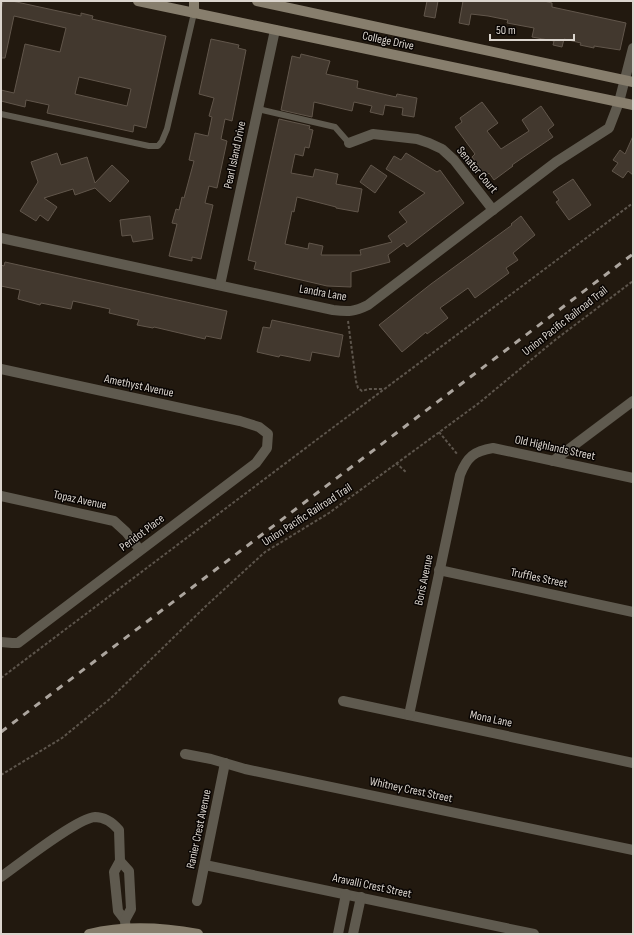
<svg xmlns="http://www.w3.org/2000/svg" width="634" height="935" font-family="'Sofia Sans Condensed',sans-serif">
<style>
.building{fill:#42382e;stroke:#61564b;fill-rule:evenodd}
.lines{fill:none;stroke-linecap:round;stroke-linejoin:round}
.path{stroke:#5d554c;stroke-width:2;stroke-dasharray:3 2;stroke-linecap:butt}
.lane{stroke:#5f5a4f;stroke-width:6}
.street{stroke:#5f5a4f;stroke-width:10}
.secondary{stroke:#877e6d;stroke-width:10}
.rail{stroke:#aca59e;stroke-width:3;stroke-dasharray:7 7;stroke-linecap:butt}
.labels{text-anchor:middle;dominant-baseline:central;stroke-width:3;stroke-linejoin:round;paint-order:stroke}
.street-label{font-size:12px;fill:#dbd5ce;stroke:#090503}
</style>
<rect width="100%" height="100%" fill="#22190f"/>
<g class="building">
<path d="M3,1H12L81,16V13L93,16L92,19L166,36L146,128L134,125L133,132L47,113L49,105L26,100L25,107L1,101V90L14,93L25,44L60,52L66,28L14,16L5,58H1V10ZM79,77L131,89L127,106L75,94Z"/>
<polygon points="427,1 438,1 435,18 424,16"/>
<polygon points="463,1 544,1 552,3 552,7 626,23 620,50 594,46 594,48 580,45 581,43 564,39 562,47 553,45 554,41 532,37 534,28 507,23 508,20 488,16 471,14 469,25 459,23"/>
<polygon points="211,39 239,45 238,48 246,50 232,121 225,119 221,139 227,141 217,188 209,186 205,203 213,205 201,259 192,257 192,261 169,256 177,224 172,223 176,209 179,210 182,197 184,198 194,161 189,160 195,133 208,136 212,117 209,116 214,98 199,94"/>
<polygon points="301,54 330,61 326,74 358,81 357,88 396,97 397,94 417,98 414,117 402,115 403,108 385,105 383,115 370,112 372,106 354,102 352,111 314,102 312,117 281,110 292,56 300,58"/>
<polygon points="482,102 498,123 487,131 501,149 529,131 522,120 541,106 554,125 548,130 553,137 512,165 513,166 494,180 489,173 486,176 472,157 475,154 455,127 462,122 460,118"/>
<polygon points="279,119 310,126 309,129 313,130 309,148 305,147 303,156 295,154 291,173 313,177 315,169 338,174 336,184 362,189 358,212 336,208 336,207 297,197 294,212 292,211 285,244 308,249 309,243 323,246 321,255 361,255 360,250 392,242 388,236 407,222 399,212 425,193 386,169 394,156 401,160 406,153 437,172 440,170 464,203 407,247 404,243 388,255 390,262 351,272 351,287 327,286 254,269 256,262 248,260"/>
<polygon points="633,136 633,175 628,171 623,178 612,171 618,163 613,160 620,150 625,154"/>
<polygon points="57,153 61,165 87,157 95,183 112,165 129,181 110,202 95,188 75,195 73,189 44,198 57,207 48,221 40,215 36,221 20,211 38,182 31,162"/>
<polygon points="371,165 387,176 375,193 360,182"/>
<polygon points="573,179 591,205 569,220 556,202 559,200 553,192"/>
<polygon points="150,216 153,239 133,242 131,235 122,236 120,220"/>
<polygon points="521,216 535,235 513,253 518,260 506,268 509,273 475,298 468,288 440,308 448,318 427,334 426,332 402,352 379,325 431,284 512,225 511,224"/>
<polygon points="5,262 227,311 221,339 206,336 205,339 154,327 153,328 137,325 139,320 109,313 110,309 73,301 71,309 41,303 40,305 18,299 20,290 1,286 1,265 4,266"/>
<polygon points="272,320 343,335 339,357 312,352 310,361 280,355 279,357 257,352 263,327 270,328"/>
</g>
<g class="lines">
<g class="path">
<polyline points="348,321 356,381 358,388 362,391 369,389 384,389"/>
<polyline points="439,432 458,455"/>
<polyline points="396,463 407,473"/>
<polyline points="1,678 319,438 633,203"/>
<polyline points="1,775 62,738 111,698 206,606 265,552 329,513 479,403 555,340 633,281"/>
</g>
<g class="lane">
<polyline points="258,109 335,127 349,143"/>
<polyline points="1,114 149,146 158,146 162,141 167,129 194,13"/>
</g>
<g class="street">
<polyline points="349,143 373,134 417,139 429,143 442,149 454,160 493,210"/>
<path d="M1,238L333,310C348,312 354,312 368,305L556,162L609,128L619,102L633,48"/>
<polyline points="220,285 275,30"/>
<polyline points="1,369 240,421 259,427 268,434 267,448 256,463 18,643 12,643 1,642"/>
<polyline points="553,461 633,401"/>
<polyline points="1,496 114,521 126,532 140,550"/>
<polyline points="439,570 633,612"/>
<polyline points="343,701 633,763"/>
<path d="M409,715L460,475C467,457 474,451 493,448L633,478"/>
<polyline points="185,754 211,759 245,769 633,850"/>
<polyline points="120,861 114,872 118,911 125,920 126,934"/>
<polyline points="205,865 534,934"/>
<path d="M1,877C18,865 77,818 95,817C105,817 113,823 119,830L120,861L129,871L131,909L125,920"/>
<polyline points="197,901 225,763"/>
<polyline points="338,934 346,894"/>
<polyline points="353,934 361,897"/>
</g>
<g class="secondary">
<polyline points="138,1 633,105"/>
<polyline points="257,1 633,82"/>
<polyline points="194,13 194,1"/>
<path d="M89,934C126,925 161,927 198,934"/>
</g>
<polyline class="rail" points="1,732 633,254"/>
</g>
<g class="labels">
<g class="street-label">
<text transform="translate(388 41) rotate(12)">College Drive</text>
<text transform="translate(235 155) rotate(-78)">Pearl Island Drive</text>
<text transform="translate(477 170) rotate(50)">Senator Court</text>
<text transform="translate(323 293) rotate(10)">Landra Lane</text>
<text transform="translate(565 321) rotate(-38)">Union Pacific Railroad Trail</text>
<text transform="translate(139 386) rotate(12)">Amethyst Avenue</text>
<text transform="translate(555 448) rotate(12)">Old Highlands Street</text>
<text transform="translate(80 500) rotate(12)">Topaz Avenue</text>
<text transform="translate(307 515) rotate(-33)">Union Pacific Railroad Trail</text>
<text transform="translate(142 533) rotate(-37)">Peridot Place</text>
<text transform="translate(539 578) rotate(12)">Truffles Street</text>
<text transform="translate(424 580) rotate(-78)">Boris Avenue</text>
<text transform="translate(491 719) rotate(12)">Mona Lane</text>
<text transform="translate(411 790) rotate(12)">Whitney Crest Street</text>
<text transform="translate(199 829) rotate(-78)">Ranier Crest Avenue</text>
<text transform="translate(372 886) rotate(12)">Aravalli Crest Street</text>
</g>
</g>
<rect width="634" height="935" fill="none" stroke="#dbd5ce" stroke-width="4"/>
<path d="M490 34v6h84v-6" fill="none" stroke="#dbd5ce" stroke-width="2"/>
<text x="496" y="34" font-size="12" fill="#dbd5ce" stroke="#090503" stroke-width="3" paint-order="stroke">50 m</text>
</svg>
